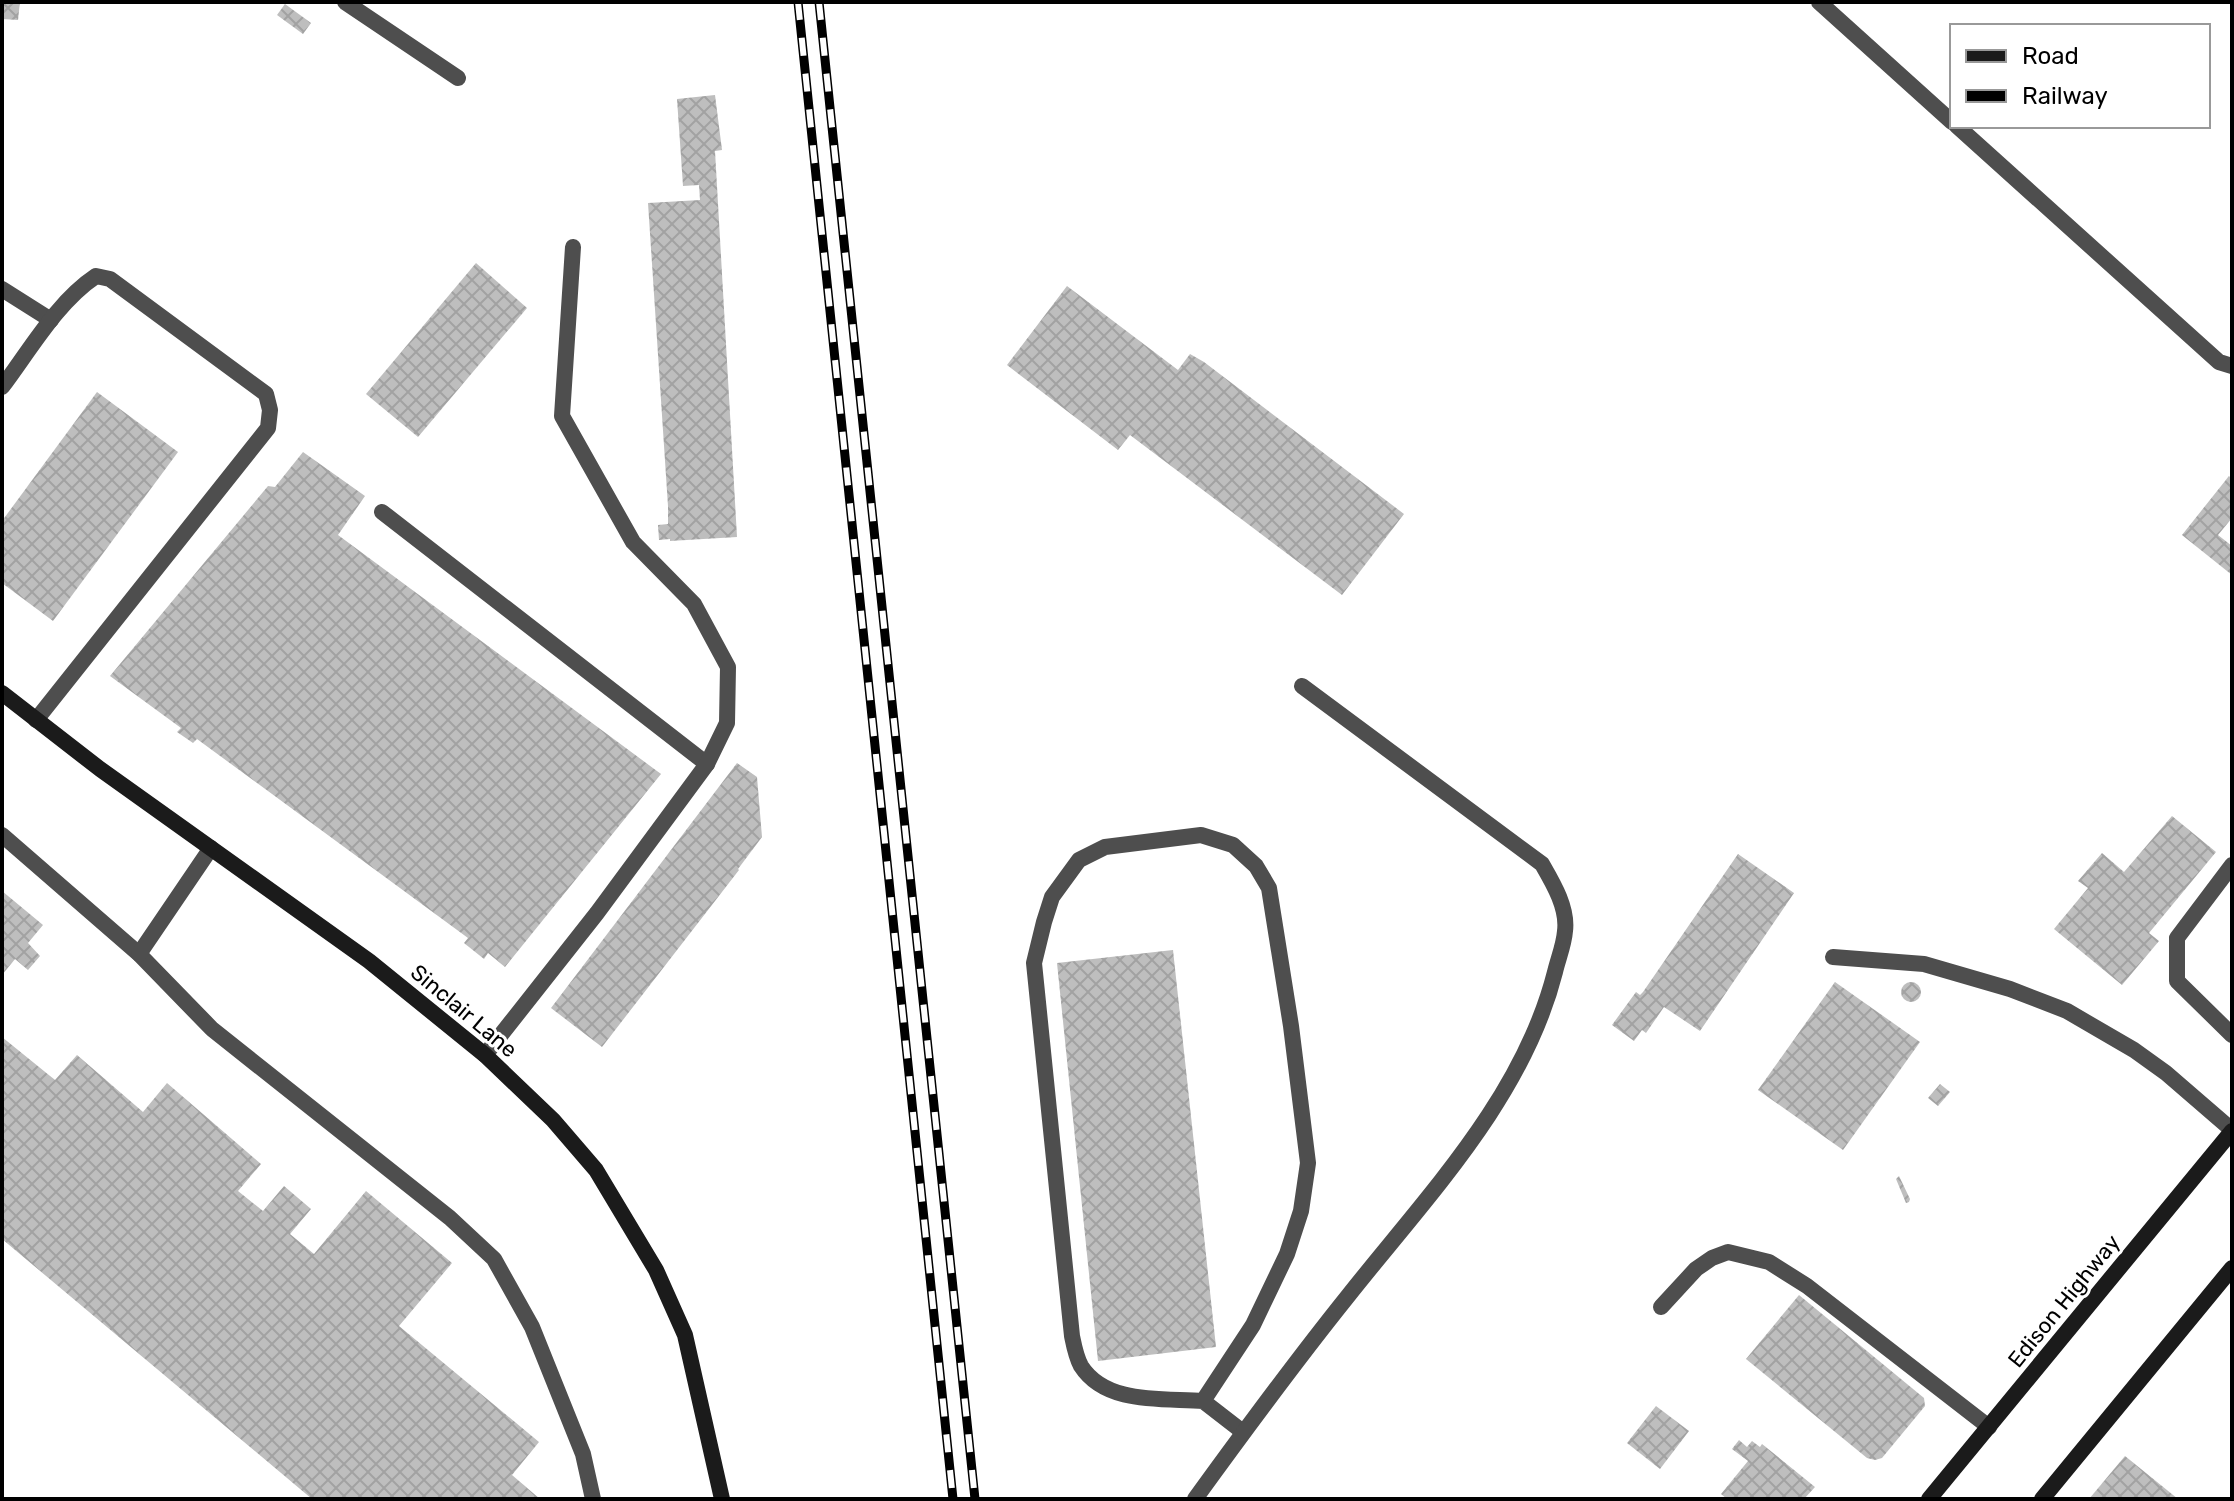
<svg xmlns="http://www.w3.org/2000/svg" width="2234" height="1501" font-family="Rubik,sans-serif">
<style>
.building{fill:url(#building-cross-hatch)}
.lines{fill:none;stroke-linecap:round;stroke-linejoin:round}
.service{stroke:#4e4e4e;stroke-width:16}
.secondary{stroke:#1b1b1b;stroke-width:16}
.rail-casing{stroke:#000;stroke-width:9}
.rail{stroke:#fff;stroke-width:6;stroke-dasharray:18;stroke-linecap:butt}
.labels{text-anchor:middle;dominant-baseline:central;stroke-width:6;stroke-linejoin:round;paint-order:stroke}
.street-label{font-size:22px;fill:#000;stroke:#fff}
</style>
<defs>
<pattern id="building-cross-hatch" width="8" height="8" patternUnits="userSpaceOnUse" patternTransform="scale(2)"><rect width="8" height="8" fill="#bebebe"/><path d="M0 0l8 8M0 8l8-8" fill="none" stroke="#a2a2a2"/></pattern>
</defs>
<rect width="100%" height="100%" fill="#fff"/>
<g class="building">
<polygon points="2,2 20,2 18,20 2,19"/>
<polygon points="285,4 311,23 303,34 277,15"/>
<polygon points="715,95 722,150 715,151 737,537 670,541 670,539 659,540 658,525 668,524 668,506 648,203 700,200 699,185 683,186 677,99"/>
<polygon points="476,263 527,308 418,437 366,394"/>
<polygon points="1067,286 1178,370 1190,354 1204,362 1404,514 1342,595 1130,435 1118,450 1007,365"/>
<polygon points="97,392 178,452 53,621 2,583 2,521"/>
<polygon points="303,452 365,496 338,535 661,774 505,967 488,953 484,959 464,943 468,938 197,739 193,743 177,732 181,728 110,676 268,486 275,487"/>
<polygon points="2229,476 2232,479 2232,518 2218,535 2232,546 2232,575 2182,535"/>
<polygon points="737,763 757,777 762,837 738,869 739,870 602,1047 551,1008"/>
<polygon points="2172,816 2216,852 2149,933 2159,941 2122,985 2054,929 2088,888 2078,881 2102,853 2124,872"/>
<polygon points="1738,854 1794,893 1700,1031 1664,1007 1646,1033 1642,1030 1634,1041 1612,1025 1636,992 1640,995 1643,992"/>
<polygon points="2,891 43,925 28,943 40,956 28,970 15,959 2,975"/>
<polygon points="1173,950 1216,1347 1098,1361 1057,963"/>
<circle cx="1911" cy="992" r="10"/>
<polygon points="1835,982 1920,1042 1843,1150 1758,1090"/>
<polygon points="2,1037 55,1080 77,1055 143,1112 167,1083 261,1164 238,1191 263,1211 284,1186 311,1209 290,1234 314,1254 366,1191 452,1263 399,1326 539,1442 512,1475 540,1499 312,1499 2,1239"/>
<polygon points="1940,1084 1950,1092 1938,1106 1928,1098"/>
<polygon points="1899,1176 1910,1199 1909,1202 1906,1203 1896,1179"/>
<polygon points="1799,1295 1924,1398 1925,1406 1882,1458 1875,1460 1867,1458 1746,1359"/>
<polygon points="1656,1406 1689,1431 1660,1469 1627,1443"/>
<polygon points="1739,1440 1747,1447 1752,1441 1760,1447 1762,1444 1815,1487 1804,1499 1727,1499 1721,1494 1748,1461 1732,1449"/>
<polygon points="2125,1456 2178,1499 2089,1499"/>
</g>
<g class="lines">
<g class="service">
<polyline points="345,2 458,78"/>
<polyline points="1819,2 1952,122"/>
<polyline points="1957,126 2219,362 2232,366"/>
<polyline points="2,289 51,320"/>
<path d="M2,387C30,350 57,302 96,276L110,279L266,394L270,410L268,428L36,720"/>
<polyline points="382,512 707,764"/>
<polyline points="2,835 139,954 212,1029 450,1218 494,1259 532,1327 583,1454 593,1499"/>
<polyline points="2232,865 2177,938 2177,981 2232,1035"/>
<polyline points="139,954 211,848"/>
<polyline points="1833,957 1924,964 2010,989 2067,1011 2134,1050 2166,1073 2232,1130"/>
<polyline points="485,1055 597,913 707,764 727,723 728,667 694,604 633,542 562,416 573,247"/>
<polyline points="1661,1307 1696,1269 1712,1258 1728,1252 1769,1262 1807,1286 1989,1427"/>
<path d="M1203,1401C1163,1398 1106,1405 1081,1366C1076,1357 1074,1346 1072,1336L1034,963L1044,922L1052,897L1079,860L1105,847L1201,835L1233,845L1256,866L1269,888L1291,1026L1308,1163L1301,1211L1287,1254L1253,1325L1203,1401L1243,1432"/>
<path d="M1195,1499C1245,1430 1295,1362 1348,1296C1427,1196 1523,1098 1555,972C1558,959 1564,945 1565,931C1568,908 1553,883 1542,864L1302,686"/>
</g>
<g class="secondary">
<polyline points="2,693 100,769 369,961 485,1055 553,1120 596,1170 656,1270 685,1335 722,1499"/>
<polyline points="1929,1499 2232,1131"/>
<polyline points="2042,1499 2232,1268"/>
</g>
<defs>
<g id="rail">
<polyline points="798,2 953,1499"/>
<polyline points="819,2 975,1499"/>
</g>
</defs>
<use href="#rail" class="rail-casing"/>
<use href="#rail" class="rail"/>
</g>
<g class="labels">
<g class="street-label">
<text transform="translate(464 1011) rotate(40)">Sinclair Lane</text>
<text transform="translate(2064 1301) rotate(-51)">Edison Highway</text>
</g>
</g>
<rect width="2234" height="1501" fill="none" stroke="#000000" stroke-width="8"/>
<rect x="1950" y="24" width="260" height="104" fill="#ffffff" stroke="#999999" stroke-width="2"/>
<rect x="1966" y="50" width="40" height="12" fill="#1b1b1b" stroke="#999999" stroke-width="2"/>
<text x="2022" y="64" font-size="24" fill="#000000">Road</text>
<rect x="1966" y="90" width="40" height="12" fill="#000000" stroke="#999999" stroke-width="2"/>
<text x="2022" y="104" font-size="24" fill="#000000">Railway</text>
</svg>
